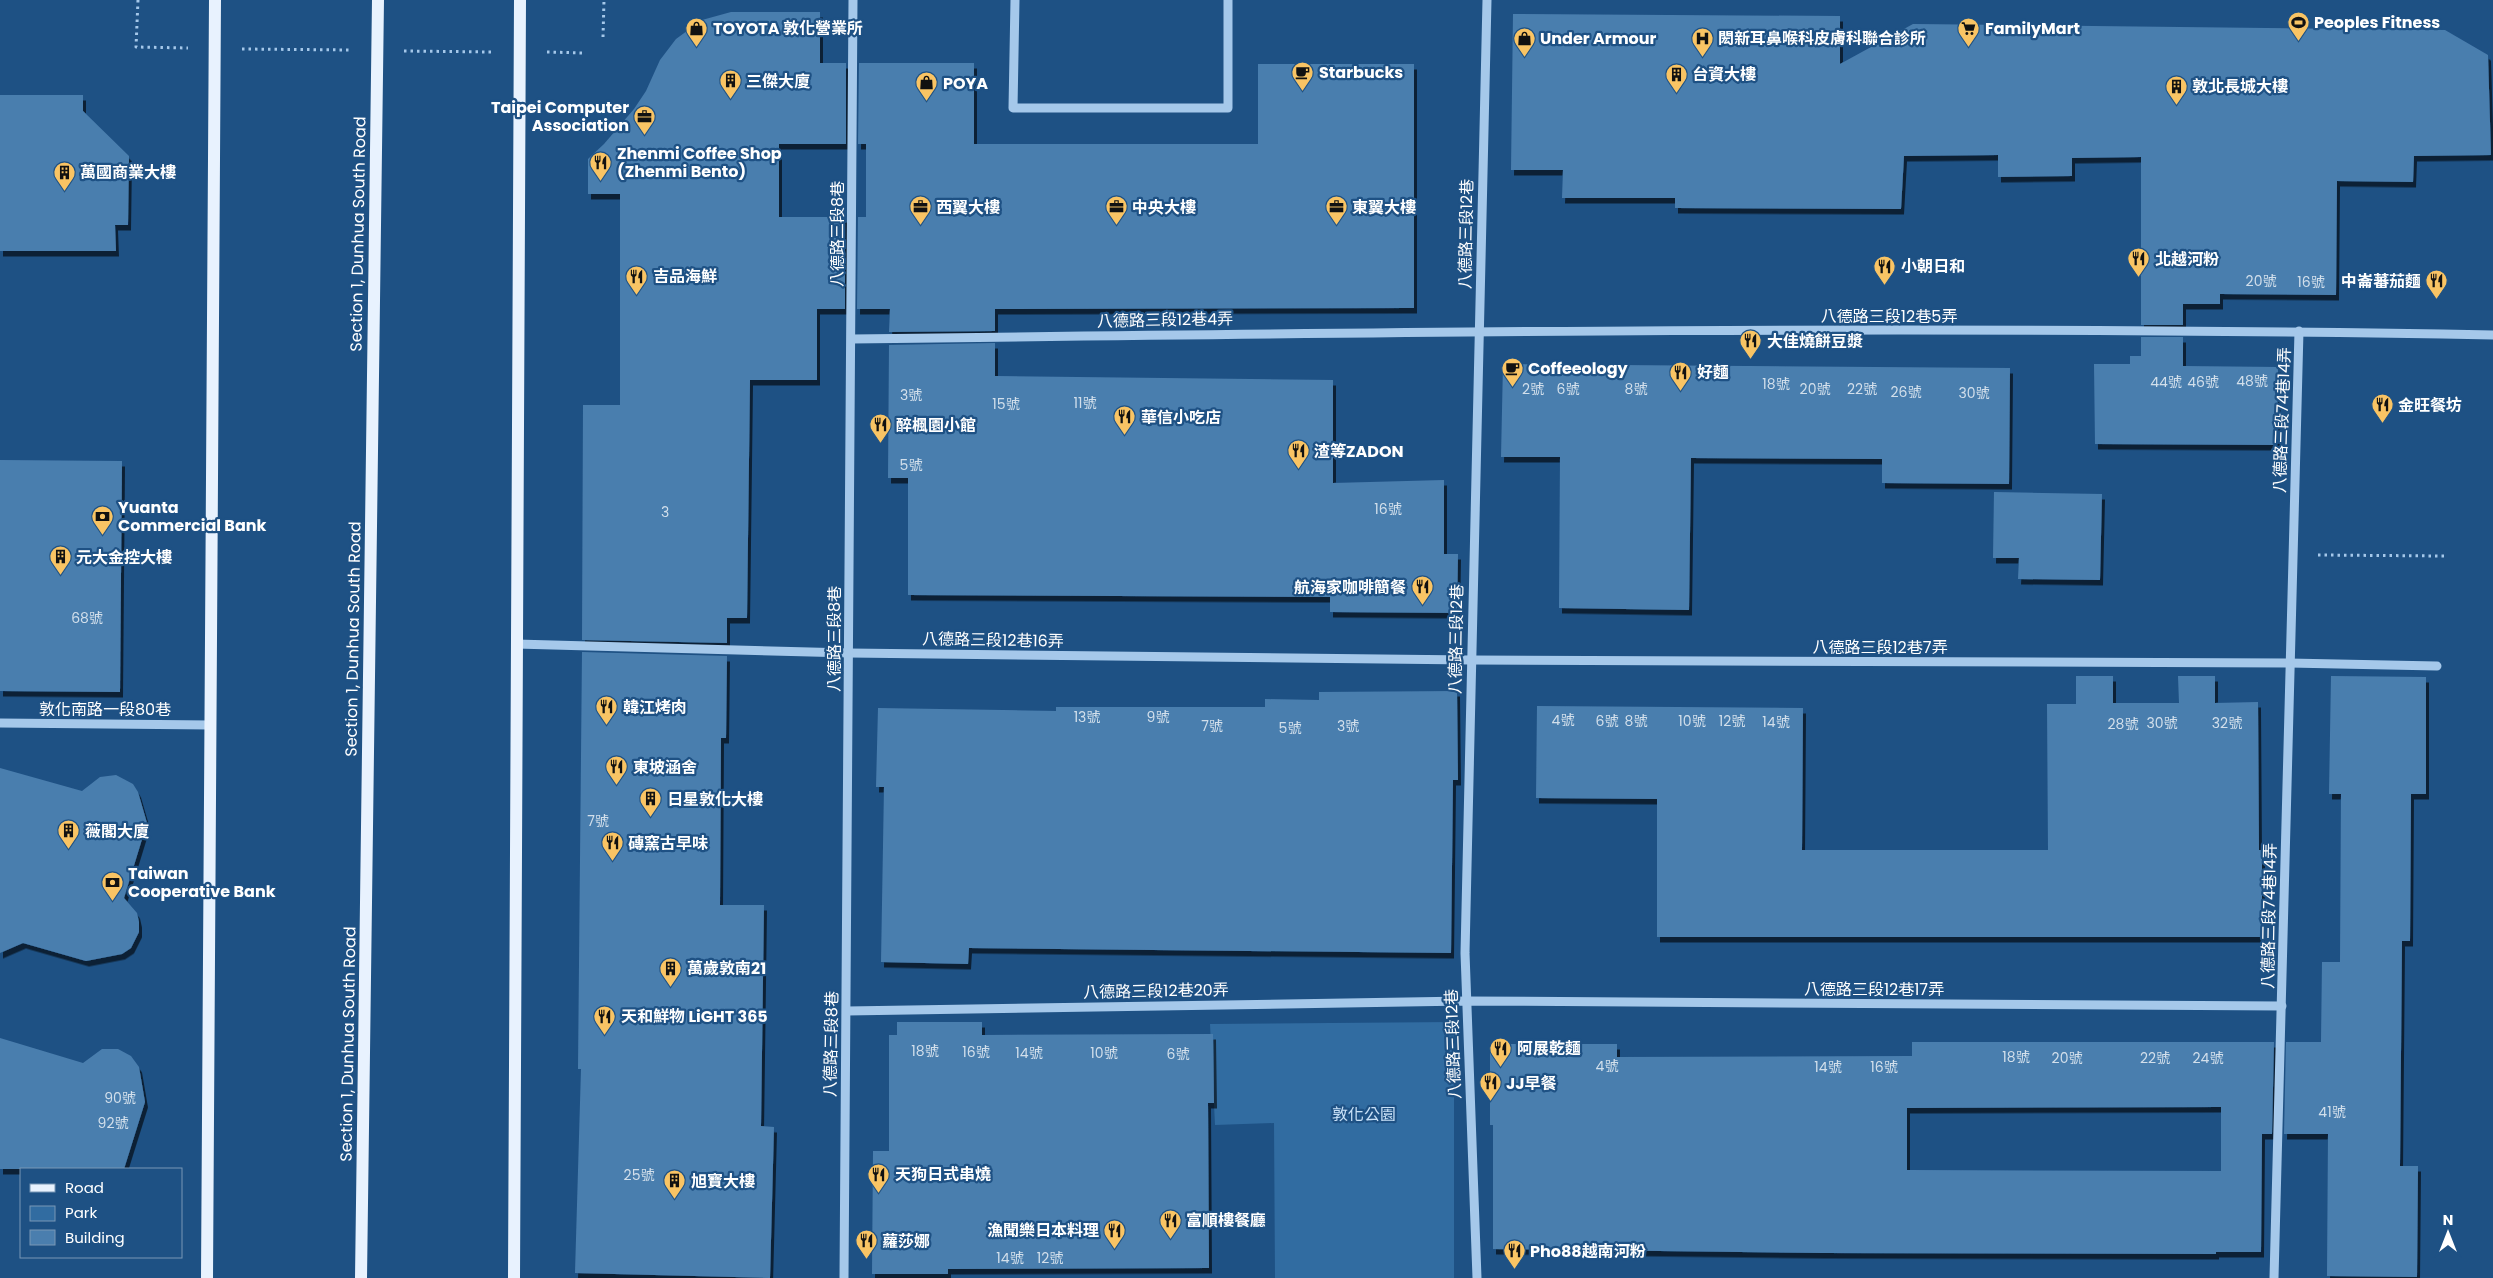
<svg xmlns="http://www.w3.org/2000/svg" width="2493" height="1278" font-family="Poppins,'Noto Sans TC',sans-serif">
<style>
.green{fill:#316ca1}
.building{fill:#4a7eae;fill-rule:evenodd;filter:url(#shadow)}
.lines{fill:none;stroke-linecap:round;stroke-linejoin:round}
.path{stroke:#a5c8ea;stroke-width:3;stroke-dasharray:2.5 4;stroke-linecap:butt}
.minor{stroke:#a5c8ea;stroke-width:9}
.major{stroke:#e8f2fe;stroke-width:12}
.labels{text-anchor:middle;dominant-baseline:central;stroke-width:4.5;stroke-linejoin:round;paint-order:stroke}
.number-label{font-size:14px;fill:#d2dfeb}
.poi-label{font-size:16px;font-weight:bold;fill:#fff;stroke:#1e5184;text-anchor:start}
.street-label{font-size:16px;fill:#fff;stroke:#1e5184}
.park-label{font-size:16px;fill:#c9e1f7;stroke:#1e5184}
</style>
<defs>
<filter id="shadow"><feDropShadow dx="3" dy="5.5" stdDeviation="0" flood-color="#0009"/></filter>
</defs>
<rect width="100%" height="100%" fill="#1e5184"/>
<polygon class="green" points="1454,1022 1454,1278 1275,1278 1274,1123 1215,1125 1210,1024"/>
<g class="building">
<polygon points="731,12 820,12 820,63 846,63 846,144 779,144 779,217 845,217 845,309 817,309 817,380 750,380 747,618 727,618 727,643 582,640 583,405 620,405 620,194 588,194 588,159 604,144 634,109 646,91 660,60 676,39 702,20"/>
<polygon points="1513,14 1840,16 1840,64 1913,24 2445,30 2488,55 2491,155 2414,156 2413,182 2337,181 2336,295 2220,294 2220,304 2183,304 2183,325 2141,325 2141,157 2072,158 2072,176 1998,177 1998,155 1904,156 1901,209 1675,208 1675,198 1562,198 1563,170 1511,170"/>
<polygon points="859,63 974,63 974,144 1258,144 1258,64 1414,64 1414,308 995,309 995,331 889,332 890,309 857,309 858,217 866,217 866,144 858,144"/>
<polygon points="0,95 83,95 83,111 129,156 128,225 115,225 116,251 0,251"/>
<polygon points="2141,337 2183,337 2183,366 2278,367 2277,445 2095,444 2094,364 2130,364 2130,356 2141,356"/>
<polygon points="995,343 995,376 1333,380 1333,483 1444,480 1444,554 1458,554 1457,613 1330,612 1330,597 908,595 908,478 888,478 889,345"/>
<polygon points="1503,364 2010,368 2009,484 1882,483 1882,459 1691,458 1689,610 1559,608 1560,457 1501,457"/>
<polygon points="0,460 122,461 120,692 0,691"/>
<polygon points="1994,492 2102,494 2100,580 2018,579 2019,558 1993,558"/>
<polygon points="582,652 727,656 726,738 721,738 720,905 764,905 761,1126 774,1127 770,1278 575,1273 581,1069 578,1069"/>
<polygon points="2076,676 2113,676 2113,703 2179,703 2178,676 2215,676 2215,703 2258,702 2259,850 2262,850 2262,937 1657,937 1657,799 1536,798 1537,706 1803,708 1802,850 2048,850 2047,704 2076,704"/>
<polygon points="2331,676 2426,677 2426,794 2411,794 2410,941 2402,941 2400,1166 2418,1166 2417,1277 2327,1276 2328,1134 2284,1134 2286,1042 2321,1042 2322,962 2340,962 2341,794 2329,794"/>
<polygon points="1457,691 1458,780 1453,780 1451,953 969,948 968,964 881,962 884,787 876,787 878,708 1056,711 1056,707 1265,707 1265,699 1319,700 1319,692"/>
<polygon points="0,768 82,791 100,777 116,775 133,784 138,792 147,823 124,898 137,913 139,922 139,932 131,948 122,954 86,961 23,943 0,953"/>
<polygon points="897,1022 982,1022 982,1035 1213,1034 1214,1103 1208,1103 1209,1268 948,1269 948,1274 872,1274 873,1151 889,1151 889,1035 897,1035"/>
<polygon points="0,1038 83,1063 102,1049 118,1049 131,1056 139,1067 145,1102 124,1169 0,1169"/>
<path d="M1912,1042H2274L2272,1134H2262L2261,1252H2216V1254L1823,1253L1493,1249V1125H1490V1044H1617V1057L1912,1056ZM2221,1107V1171L1907,1170V1108Z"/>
</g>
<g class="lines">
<g class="path">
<polyline points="138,0 136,47 188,48"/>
<polyline points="603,37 604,0"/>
<polyline points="242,49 351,50"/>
<polyline points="404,51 493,52"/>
<polyline points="547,52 583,53"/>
<polyline points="2318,555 2444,556"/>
</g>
<g class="minor">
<polyline points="1015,0 1013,108 1228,108 1228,0"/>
<path d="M852,339C1399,332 1946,325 2493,335"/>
<polyline points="516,644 849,653 1471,660 2289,663 2437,666"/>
<polyline points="0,723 211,725"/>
<polyline points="847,1011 1466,1001 2282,1006"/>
<polyline points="844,1278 853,0"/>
<polyline points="1477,1278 1465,953 1487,0"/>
<polyline points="2274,1278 2299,331"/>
</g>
<g class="major">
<polyline points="207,1278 215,0"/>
<polyline points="361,1278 378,0"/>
<polyline points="514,1278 520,0"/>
</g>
</g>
<defs>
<symbol id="stadium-pin" viewBox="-11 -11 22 30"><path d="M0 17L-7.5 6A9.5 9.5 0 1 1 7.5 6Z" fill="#f9c464" stroke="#1e5184"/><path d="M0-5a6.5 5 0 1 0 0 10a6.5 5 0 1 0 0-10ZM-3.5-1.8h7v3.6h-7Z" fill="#111"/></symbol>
<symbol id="shop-pin" viewBox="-11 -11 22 30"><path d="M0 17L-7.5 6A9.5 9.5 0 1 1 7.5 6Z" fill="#f9c464" stroke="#1e5184"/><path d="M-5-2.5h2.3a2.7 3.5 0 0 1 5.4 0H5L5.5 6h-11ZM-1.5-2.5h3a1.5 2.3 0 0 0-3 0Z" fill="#111"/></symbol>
<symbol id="supermarket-pin" viewBox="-11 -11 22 30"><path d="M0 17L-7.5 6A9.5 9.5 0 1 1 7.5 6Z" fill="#f9c464" stroke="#1e5184"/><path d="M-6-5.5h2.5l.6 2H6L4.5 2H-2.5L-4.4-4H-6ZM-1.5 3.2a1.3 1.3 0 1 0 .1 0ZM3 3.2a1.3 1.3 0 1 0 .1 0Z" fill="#111"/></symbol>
<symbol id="hospital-pin" viewBox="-11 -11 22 30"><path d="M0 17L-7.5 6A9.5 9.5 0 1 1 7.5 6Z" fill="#f9c464" stroke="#1e5184"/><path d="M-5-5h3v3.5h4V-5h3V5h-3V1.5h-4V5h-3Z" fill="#111"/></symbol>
<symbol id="cafe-pin" viewBox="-11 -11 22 30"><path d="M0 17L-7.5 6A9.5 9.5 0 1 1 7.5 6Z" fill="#f9c464" stroke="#1e5184"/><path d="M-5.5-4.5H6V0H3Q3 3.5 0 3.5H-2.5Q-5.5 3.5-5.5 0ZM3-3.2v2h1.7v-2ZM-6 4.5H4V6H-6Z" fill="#111"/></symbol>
<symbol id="building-pin" viewBox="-11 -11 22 30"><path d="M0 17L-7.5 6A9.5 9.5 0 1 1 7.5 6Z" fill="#f9c464" stroke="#1e5184"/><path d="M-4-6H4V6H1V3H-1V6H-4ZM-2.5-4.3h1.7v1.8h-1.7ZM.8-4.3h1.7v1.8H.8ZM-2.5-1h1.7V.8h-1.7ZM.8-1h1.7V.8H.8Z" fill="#111"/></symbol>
<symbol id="office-pin" viewBox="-11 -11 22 30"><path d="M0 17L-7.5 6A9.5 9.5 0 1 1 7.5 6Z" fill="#f9c464" stroke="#1e5184"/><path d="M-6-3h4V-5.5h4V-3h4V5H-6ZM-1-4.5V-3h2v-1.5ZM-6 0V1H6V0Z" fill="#111"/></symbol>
<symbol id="restaurant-pin" viewBox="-11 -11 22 30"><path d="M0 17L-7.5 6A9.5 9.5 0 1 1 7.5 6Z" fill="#f9c464" stroke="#1e5184"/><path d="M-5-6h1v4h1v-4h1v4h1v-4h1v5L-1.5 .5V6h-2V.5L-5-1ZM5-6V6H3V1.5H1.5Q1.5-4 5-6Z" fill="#111"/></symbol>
<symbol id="bank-pin" viewBox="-11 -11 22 30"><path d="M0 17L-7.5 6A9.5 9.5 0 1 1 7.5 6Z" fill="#f9c464" stroke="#1e5184"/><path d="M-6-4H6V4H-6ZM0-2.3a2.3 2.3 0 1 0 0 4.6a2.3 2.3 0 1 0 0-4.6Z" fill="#111"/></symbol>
</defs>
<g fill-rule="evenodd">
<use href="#stadium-pin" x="2286" y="10" width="25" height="34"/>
<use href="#shop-pin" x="684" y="16" width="25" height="34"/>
<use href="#supermarket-pin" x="1956" y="16" width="25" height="34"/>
<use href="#shop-pin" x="1512" y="26" width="25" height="34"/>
<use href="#hospital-pin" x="1690" y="26" width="25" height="34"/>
<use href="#cafe-pin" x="1290" y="60" width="25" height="34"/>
<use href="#building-pin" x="1664" y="62" width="25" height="34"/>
<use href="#building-pin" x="718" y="68" width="25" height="34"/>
<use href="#shop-pin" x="914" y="70" width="25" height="34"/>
<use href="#building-pin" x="2164" y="74" width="25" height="34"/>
<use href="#office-pin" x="632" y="104" width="25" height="34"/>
<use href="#restaurant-pin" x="588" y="150" width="25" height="34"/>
<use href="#building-pin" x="52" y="160" width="25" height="34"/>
<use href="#office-pin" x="908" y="194" width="25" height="34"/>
<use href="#office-pin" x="1104" y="194" width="25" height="34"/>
<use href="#office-pin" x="1324" y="194" width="25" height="34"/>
<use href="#restaurant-pin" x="2126" y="246" width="25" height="34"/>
<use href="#restaurant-pin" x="1872" y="254" width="25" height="34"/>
<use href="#restaurant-pin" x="624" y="264" width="25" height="34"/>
<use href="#restaurant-pin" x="2424" y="268" width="25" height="34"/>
<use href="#restaurant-pin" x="1738" y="328" width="25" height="34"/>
<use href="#cafe-pin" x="1500" y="356" width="25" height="34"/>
<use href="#restaurant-pin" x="1668" y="360" width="25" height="34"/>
<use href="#restaurant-pin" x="2370" y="392" width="25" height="34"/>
<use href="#restaurant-pin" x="1112" y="404" width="25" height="34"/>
<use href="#restaurant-pin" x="868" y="412" width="25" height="34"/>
<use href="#restaurant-pin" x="1286" y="438" width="25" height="34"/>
<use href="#bank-pin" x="90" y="504" width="25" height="34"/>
<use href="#building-pin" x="48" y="544" width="25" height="34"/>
<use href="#restaurant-pin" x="1410" y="574" width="25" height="34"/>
<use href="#restaurant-pin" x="594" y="694" width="25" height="34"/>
<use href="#restaurant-pin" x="604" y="754" width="25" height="34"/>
<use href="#building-pin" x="638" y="786" width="25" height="34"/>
<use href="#building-pin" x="56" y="818" width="25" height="34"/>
<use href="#restaurant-pin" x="600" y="830" width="25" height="34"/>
<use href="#bank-pin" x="100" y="870" width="25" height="34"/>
<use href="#building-pin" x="658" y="956" width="25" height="34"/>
<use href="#restaurant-pin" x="592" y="1004" width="25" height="34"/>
<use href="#restaurant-pin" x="1488" y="1036" width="25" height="34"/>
<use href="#restaurant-pin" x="1478" y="1070" width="25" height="34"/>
<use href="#restaurant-pin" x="866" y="1162" width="25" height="34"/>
<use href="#building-pin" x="662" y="1168" width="25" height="34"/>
<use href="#restaurant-pin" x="1158" y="1208" width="25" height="34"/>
<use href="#restaurant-pin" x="1102" y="1218" width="25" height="34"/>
<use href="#restaurant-pin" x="854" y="1228" width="25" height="34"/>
<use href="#restaurant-pin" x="1502" y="1238" width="25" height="34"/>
</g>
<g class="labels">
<g class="number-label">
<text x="2261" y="281">20號</text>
<text x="2311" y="282">16號</text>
<text x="2252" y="381">48號</text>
<text x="2166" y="382">44號</text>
<text x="2203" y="382">46號</text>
<text x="1776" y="384">18號</text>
<text x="1533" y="389">2號</text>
<text x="1568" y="389">6號</text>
<text x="1636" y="389">8號</text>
<text x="1815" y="389">20號</text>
<text x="1862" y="389">22號</text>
<text x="1906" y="392">26號</text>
<text x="1974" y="393">30號</text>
<text x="911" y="395">3號</text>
<text x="1085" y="403">11號</text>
<text x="1006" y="404">15號</text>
<text x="911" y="465">5號</text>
<text x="1388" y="509">16號</text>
<text x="665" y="512">3</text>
<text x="87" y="618">68號</text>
<text x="1087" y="717">13號</text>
<text x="1158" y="717">9號</text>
<text x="1563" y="720">4號</text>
<text x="1607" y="721">6號</text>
<text x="1636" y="721">8號</text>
<text x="1692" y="721">10號</text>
<text x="1732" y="721">12號</text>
<text x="1776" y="722">14號</text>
<text x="2162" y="723">30號</text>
<text x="2227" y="723">32號</text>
<text x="2123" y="724">28號</text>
<text x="1212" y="726">7號</text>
<text x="1348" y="726">3號</text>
<text x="1290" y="728">5號</text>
<text x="598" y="821">7號</text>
<text x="925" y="1051">18號</text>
<text x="976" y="1052">16號</text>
<text x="1029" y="1053">14號</text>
<text x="1104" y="1053">10號</text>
<text x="1178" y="1054">6號</text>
<text x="2016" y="1057">18號</text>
<text x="2067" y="1058">20號</text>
<text x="2155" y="1058">22號</text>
<text x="2208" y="1058">24號</text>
<text x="1607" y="1066">4號</text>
<text x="1828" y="1067">14號</text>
<text x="1884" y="1067">16號</text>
<text x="120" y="1098">90號</text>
<text x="2332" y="1112">41號</text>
<text x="113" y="1123">92號</text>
<text x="639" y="1175">25號</text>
<text x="1010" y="1258">14號</text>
<text x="1050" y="1258">12號</text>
</g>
<g class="poi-label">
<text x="2314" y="22">Peoples Fitness</text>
<text x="713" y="28">TOYOTA 敦化營業所</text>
<text x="1985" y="28">FamilyMart</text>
<text x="1540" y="38">Under Armour</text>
<text x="1718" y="38">閎新耳鼻喉科皮膚科聯合診所</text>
<text x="1319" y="72">Starbucks</text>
<text x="1692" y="74">台資大樓</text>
<text x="746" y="81">三傑大廈</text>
<text x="943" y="83">POYA</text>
<text x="2192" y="86">敦北長城大樓</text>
<text x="629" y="107" text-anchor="end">Taipei Computer<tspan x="629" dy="18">Association</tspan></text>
<text x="617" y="153">Zhenmi Coffee Shop<tspan x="617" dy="18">(Zhenmi Bento)</tspan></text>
<text x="80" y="172">萬國商業大樓</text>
<text x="936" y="207">西翼大樓</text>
<text x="1132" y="207">中央大樓</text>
<text x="1352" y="207">東翼大樓</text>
<text x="2155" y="259">北越河粉</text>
<text x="1901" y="266">小朝日和</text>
<text x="653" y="276">吉品海鮮</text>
<text x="2421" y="281" text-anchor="end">中崙蕃茄麵</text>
<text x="1767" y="341">大佳燒餅豆漿</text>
<text x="1528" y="368">Coffeeology</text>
<text x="1697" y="372">好麵</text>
<text x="2398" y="405">金旺餐坊</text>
<text x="1141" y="417">華信小吃店</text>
<text x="896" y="425">醉楓園小館</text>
<text x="1314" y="451">渣等ZADON</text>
<text x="118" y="507">Yuanta<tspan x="118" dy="18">Commercial Bank</tspan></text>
<text x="76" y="557">元大金控大樓</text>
<text x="1406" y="587" text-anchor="end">航海家咖啡簡餐</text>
<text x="623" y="707">韓江烤肉</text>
<text x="633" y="767">東坡涵舍</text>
<text x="667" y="799">日星敦化大樓</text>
<text x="85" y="831">薇閣大廈</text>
<text x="628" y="843">磚窯古早味</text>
<text x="128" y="873">Taiwan<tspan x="128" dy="18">Cooperative Bank</tspan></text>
<text x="687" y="968">萬歲敦南21</text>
<text x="621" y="1016">天和鮮物 LiGHT 365</text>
<text x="1517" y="1048">阿展乾麵</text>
<text x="1506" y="1083">JJ早餐</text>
<text x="895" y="1174">天狗日式串燒</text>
<text x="691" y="1181">旭寶大樓</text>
<text x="1186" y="1220">富順樓餐廳</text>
<text x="1099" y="1230" text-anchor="end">漁聞樂日本料理</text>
<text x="882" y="1241">蘿莎娜</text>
<text x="1530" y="1251">Pho88越南河粉</text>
</g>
<g class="street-label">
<text transform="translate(358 234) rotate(-89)">Section 1, Dunhua South Road</text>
<text transform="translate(837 234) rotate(-90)">八德路三段8巷</text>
<text transform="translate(1466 234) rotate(-89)">八德路三段12巷</text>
<text x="1889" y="316">八德路三段12巷5弄</text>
<text transform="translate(1165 320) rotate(-1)">八德路三段12巷4弄</text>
<text transform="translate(2282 420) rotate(-88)">八德路三段74巷14弄</text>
<text transform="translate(353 639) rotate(-89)">Section 1, Dunhua South Road</text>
<text transform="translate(834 639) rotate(-90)">八德路三段8巷</text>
<text transform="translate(1456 639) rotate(-89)">八德路三段12巷</text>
<text transform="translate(993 640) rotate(1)">八德路三段12巷16弄</text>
<text x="1880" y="647">八德路三段12巷7弄</text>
<text x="105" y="709">敦化南路一段80巷</text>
<text transform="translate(2269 916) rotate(-89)">八德路三段74巷14弄</text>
<text x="1874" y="989">八德路三段12巷17弄</text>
<text transform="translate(1156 991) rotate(-1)">八德路三段12巷20弄</text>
<text transform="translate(348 1044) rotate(-89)">Section 1, Dunhua South Road</text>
<text transform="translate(831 1044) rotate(-89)">八德路三段8巷</text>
<text transform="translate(1453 1044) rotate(-92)">八德路三段12巷</text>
</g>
<g class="park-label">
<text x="1364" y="1114">敦化公園</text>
</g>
</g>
<rect x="20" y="1168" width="162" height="90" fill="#1e5184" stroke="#7897b5"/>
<rect x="30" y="1184" width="25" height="8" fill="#e8f2fe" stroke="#7897b5"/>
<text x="65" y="1193" font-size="15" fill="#ffffff">Road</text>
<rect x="30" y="1206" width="25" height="15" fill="#316ca1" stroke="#7897b5"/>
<text x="65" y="1218" font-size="15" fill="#ffffff">Park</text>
<rect x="30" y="1230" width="25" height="15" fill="#4a7eae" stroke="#7897b5"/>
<text x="65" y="1243" font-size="15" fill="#ffffff">Building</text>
<g transform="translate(2448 1233)" stroke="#1e5184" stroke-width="4" paint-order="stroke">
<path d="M0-4L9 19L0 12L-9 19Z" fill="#ffffff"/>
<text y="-8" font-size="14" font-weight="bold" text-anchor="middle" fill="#ffffff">N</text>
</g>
</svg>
